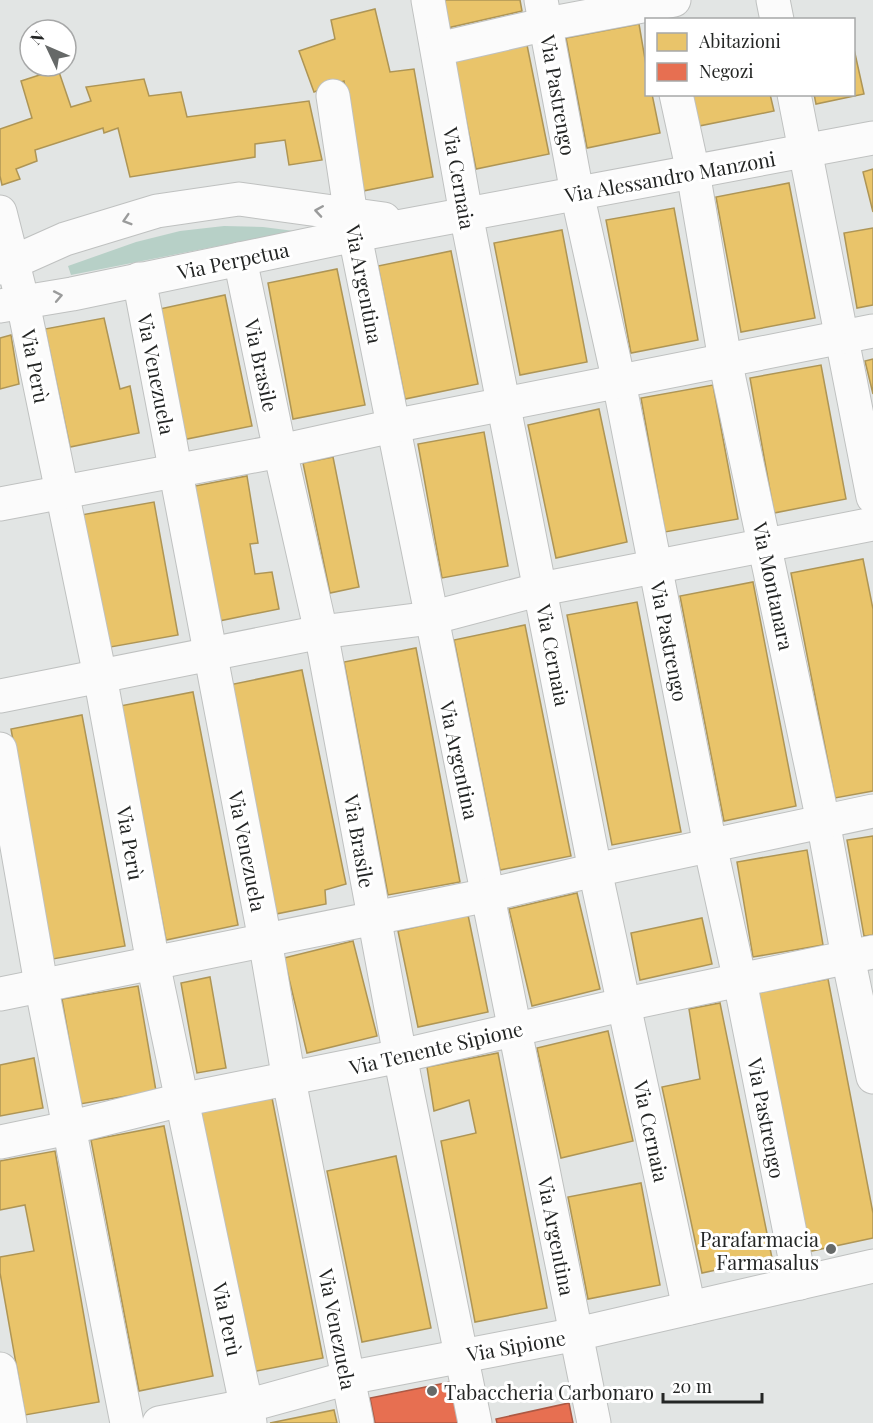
<svg xmlns="http://www.w3.org/2000/svg" width="873" height="1423" font-family="'Playfair Display',serif">
<style>
.green{fill:#b7d0c7}
.homes{fill:#e9c46a;stroke:#ae9555;stroke-width:1.5}
.shops{fill:#e76f51;stroke:#ac5944;stroke-width:1.5}
.lines{fill:none;stroke-linecap:round;stroke-linejoin:round}
.minor-casing{stroke:#bfc1c0;stroke-width:35}
.tertiary-casing{stroke:#bfc1c0;stroke-width:35}
.minor{stroke:#fbfbfb;stroke-width:33}
.tertiary{stroke:#fbfbfb;stroke-width:33}
.oneway{stroke:#9a9b9b}
.poi-dot{fill:#666968;stroke:#fff;stroke-width:2}
.labels{text-anchor:middle;dominant-baseline:central;stroke-width:6;stroke-linejoin:round;paint-order:stroke}
.street-label{font-size:20px;fill:#242625;stroke:#fff}
.poi-label{font-size:20px;fill:#242625;stroke:#fff;text-anchor:end}
</style>
<rect width="100%" height="100%" fill="#e2e5e4"/>
<polygon class="green" points="224,226 263,227 294,231 71,275 68,266 136,242 180,231"/>
<g class="homes">
<polygon points="442,0 520,0 522,11 447,28"/>
<polygon points="375,9 390,72 414,69 433,177 363,191 344,81 314,92 299,51 335,39 331,20"/>
<polygon points="639,24 646,65 646,94 652,94 660,133 587,148 566,38"/>
<polygon points="527,45 549,154 476,169 454,61"/>
<polygon points="854,49 864,94 816,104 814,94 854,94"/>
<polygon points="58,69 71,107 91,101 86,87 144,79 149,96 181,92 187,117 309,101 322,160 289,165 285,140 255,144 255,157 130,177 118,128 104,133 103,128 35,150 37,161 16,169 20,179 2,185 0,176 0,129 32,118 21,81"/>
<polygon points="692,94 770,94 774,111 699,126"/>
<polygon points="873,169 873,212 863,172"/>
<polygon points="789,183 815,318 741,332 716,197"/>
<polygon points="674,208 698,340 631,353 606,220"/>
<polygon points="873,228 873,305 857,308 844,233"/>
<polygon points="562,230 587,362 520,375 494,243"/>
<polygon points="451,251 478,384 405,399 378,266"/>
<polygon points="337,269 365,405 293,419 268,283"/>
<polygon points="225,295 252,426 182,440 155,310"/>
<polygon points="104,318 120,389 130,386 139,433 70,447 45,329"/>
<polygon points="11,335 19,384 0,389 0,338"/>
<polygon points="873,359 873,394 865,361"/>
<polygon points="821,365 846,499 774,513 750,378"/>
<polygon points="713,385 738,519 665,532 641,398"/>
<polygon points="599,409 627,542 556,558 528,425"/>
<polygon points="484,432 508,566 442,578 418,444"/>
<polygon points="333,457 359,587 330,593 303,463"/>
<polygon points="247,476 258,543 250,544 255,574 272,572 279,609 214,622 190,487"/>
<polygon points="154,502 178,635 105,648 81,515"/>
<polygon points="863,559 873,609 873,791 835,798 791,573"/>
<polygon points="753,582 796,806 724,821 680,596"/>
<polygon points="637,602 681,832 612,845 567,615"/>
<polygon points="525,625 571,856 500,870 454,640"/>
<polygon points="416,648 460,882 388,895 344,662"/>
<polygon points="302,670 346,884 325,890 326,904 276,914 229,685"/>
<polygon points="193,692 238,925 166,940 120,706"/>
<polygon points="82,715 125,946 53,959 11,729"/>
<polygon points="873,836 873,935 864,936 847,840"/>
<polygon points="807,850 823,945 753,957 737,862"/>
<polygon points="577,893 600,989 532,1006 509,909"/>
<polygon points="468,915 488,1012 418,1027 398,931"/>
<polygon points="702,918 712,964 640,980 631,933"/>
<polygon points="353,941 377,1036 307,1053 284,958"/>
<polygon points="210,977 226,1068 197,1073 181,983"/>
<polygon points="828,979 873,1213 873,1238 807,1252 757,993"/>
<polygon points="138,986 156,1091 80,1104 62,999"/>
<polygon points="720,1003 772,1258 702,1273 662,1087 700,1079 689,1009"/>
<polygon points="608,1031 633,1141 561,1158 537,1048"/>
<polygon points="498,1053 547,1308 475,1322 441,1141 476,1133 469,1100 434,1111 427,1067"/>
<polygon points="34,1058 43,1108 0,1116 0,1065"/>
<polygon points="272,1098 323,1358 252,1372 201,1112"/>
<polygon points="164,1126 213,1376 139,1391 91,1140"/>
<polygon points="55,1151 99,1402 25,1415 0,1273 0,1257 34,1251 25,1205 0,1210 0,1161"/>
<polygon points="396,1156 431,1328 362,1342 327,1171"/>
<polygon points="641,1183 660,1285 588,1299 568,1197"/>
<polygon points="334,1410 337,1423 270,1423"/>
</g>
<g class="shops">
<polygon points="451,1382 460,1423 375,1423 370,1398"/>
<polygon points="569,1403 573,1423 497,1423 496,1419"/>
</g>
<g class="lines">
<defs>
<g id="minor">
<polyline points="428,0 466,214 595,870 689,1308"/>
<polyline points="541,0 577,193 619,382 710,845 740,981 800,1283"/>
<polyline points="773,0 777,20"/>
<polyline points="438,49 547,24 674,0"/>
<polyline points="676,94 693,172 725,360 823,821 848,957 873,1077"/>
<polyline points="794,94 873,497"/>
<polyline points="333,96 351,216 594,1423"/>
<polyline points="0,212 23,303 100,676 153,963 250,1423"/>
<polyline points="240,259 280,451 321,632 400,1056 475,1423"/>
<polyline points="139,279 265,940 289,1080 357,1423"/>
<polyline points="0,504 280,451 393,426 873,331"/>
<polyline points="0,696 321,632 431,618 541,589 873,524"/>
<polyline points="0,749 41,984 127,1423"/>
<polyline points="0,994 488,895 595,870 873,811"/>
<polyline points="0,1142 68,1128 181,1100 400,1056 626,1004 873,952"/>
<polyline points="0,1369 10,1423"/>
</g>
<g id="tertiary">
<polyline points="0,268 65,239 157,211 239,199 384,219"/>
<polyline points="0,306 72,294 355,235 873,138"/>
<polyline points="159,1423 246,1406 348,1378 577,1334 873,1266"/>
</g>
</defs>
<use href="#minor" class="minor-casing"/>
<use href="#tertiary" class="tertiary-casing"/>
<use href="#minor" class="minor"/>
<use href="#tertiary" class="tertiary"/>
</g>
<defs><path id="oneway-chevron" d="M-2-3.5L2.5 0L-2 3.5" fill="none" stroke-width="1.6" stroke-linecap="round" stroke-linejoin="round" transform="scale(1.5)"/></defs>
<g class="oneway">
<use href="#oneway-chevron" transform="translate(319 211) rotate(-171)"/>
<use href="#oneway-chevron" transform="translate(127 220) rotate(163)"/>
<use href="#oneway-chevron" transform="translate(58 296) rotate(-11)"/>
</g>
<g class="poi-dot">
<circle cx="831" cy="1249" r="6"/>
<circle cx="432" cy="1391" r="6"/>
</g>
<g class="labels">
<g class="street-label">
<text transform="translate(559 95) rotate(80)">Via Pastrengo</text>
<text transform="translate(670 176) rotate(-10)">Via Alessandro Manzoni</text>
<text transform="translate(460 178) rotate(80)">Via Cernaia</text>
<text transform="translate(233 260) rotate(-12)">Via Perpetua</text>
<text transform="translate(365 284) rotate(79)">Via Argentina</text>
<text transform="translate(262 365) rotate(78)">Via Brasile</text>
<text transform="translate(36 366) rotate(79)">Via Perù</text>
<text transform="translate(157 374) rotate(79)">Via Venezuela</text>
<text transform="translate(774 586) rotate(78)">Via Montanara</text>
<text transform="translate(670 641) rotate(79)">Via Pastrengo</text>
<text transform="translate(554 655) rotate(79)">Via Cernaia</text>
<text transform="translate(460 760) rotate(78)">Via Argentina</text>
<text transform="translate(360 841) rotate(80)">Via Brasile</text>
<text transform="translate(131 843) rotate(80)">Via Perù</text>
<text transform="translate(248 851) rotate(79)">Via Venezuela</text>
<text transform="translate(436 1047) rotate(-13)">Via Tenente Sipione</text>
<text transform="translate(767 1118) rotate(79)">Via Pastrengo</text>
<text transform="translate(652 1131) rotate(78)">Via Cernaia</text>
<text transform="translate(557 1236) rotate(79)">Via Argentina</text>
<text transform="translate(228 1319) rotate(78)">Via Perù</text>
<text transform="translate(338 1329) rotate(79)">Via Venezuela</text>
<text transform="translate(516 1345) rotate(-10)">Via Sipione</text>
</g>
<g class="poi-label">
<text x="819" y="1238">Parafarmacia<tspan x="819" dy="23">Farmasalus</tspan></text>
<text x="444" y="1391" text-anchor="start">Tabaccheria Carbonaro</text>
</g>
</g>
<rect x="645" y="18" width="210" height="78" fill="#ffffff" stroke="#a7a8a8" stroke-width="1.5"/>
<rect x="657" y="33" width="30" height="18" fill="#e9c46a" stroke="#a7a8a8" stroke-width="1.5"/>
<text x="699" y="48" font-size="18" fill="#242625">Abitazioni</text>
<rect x="657" y="63" width="30" height="18" fill="#e76f51" stroke="#a7a8a8" stroke-width="1.5"/>
<text x="699" y="78" font-size="18" fill="#242625">Negozi</text>
<g transform="translate(48 48) rotate(314)"><circle r="28" fill="#ffffff" stroke="#a7a8a8" stroke-width="1.5"/>
<path d="M0-4.5L10 22L0 15L-10 22Z" fill="#666968"/>
<text y="-9" font-size="16" font-weight="bold" text-anchor="middle" fill="#242625">N</text>
</g>
<path d="M663 1393v9h99v-9" fill="none" stroke="#242625" stroke-width="3"/>
<text x="672" y="1393" font-size="18" fill="#242625" stroke="#ffffff" stroke-width="4.5" paint-order="stroke">20 m</text>
</svg>
